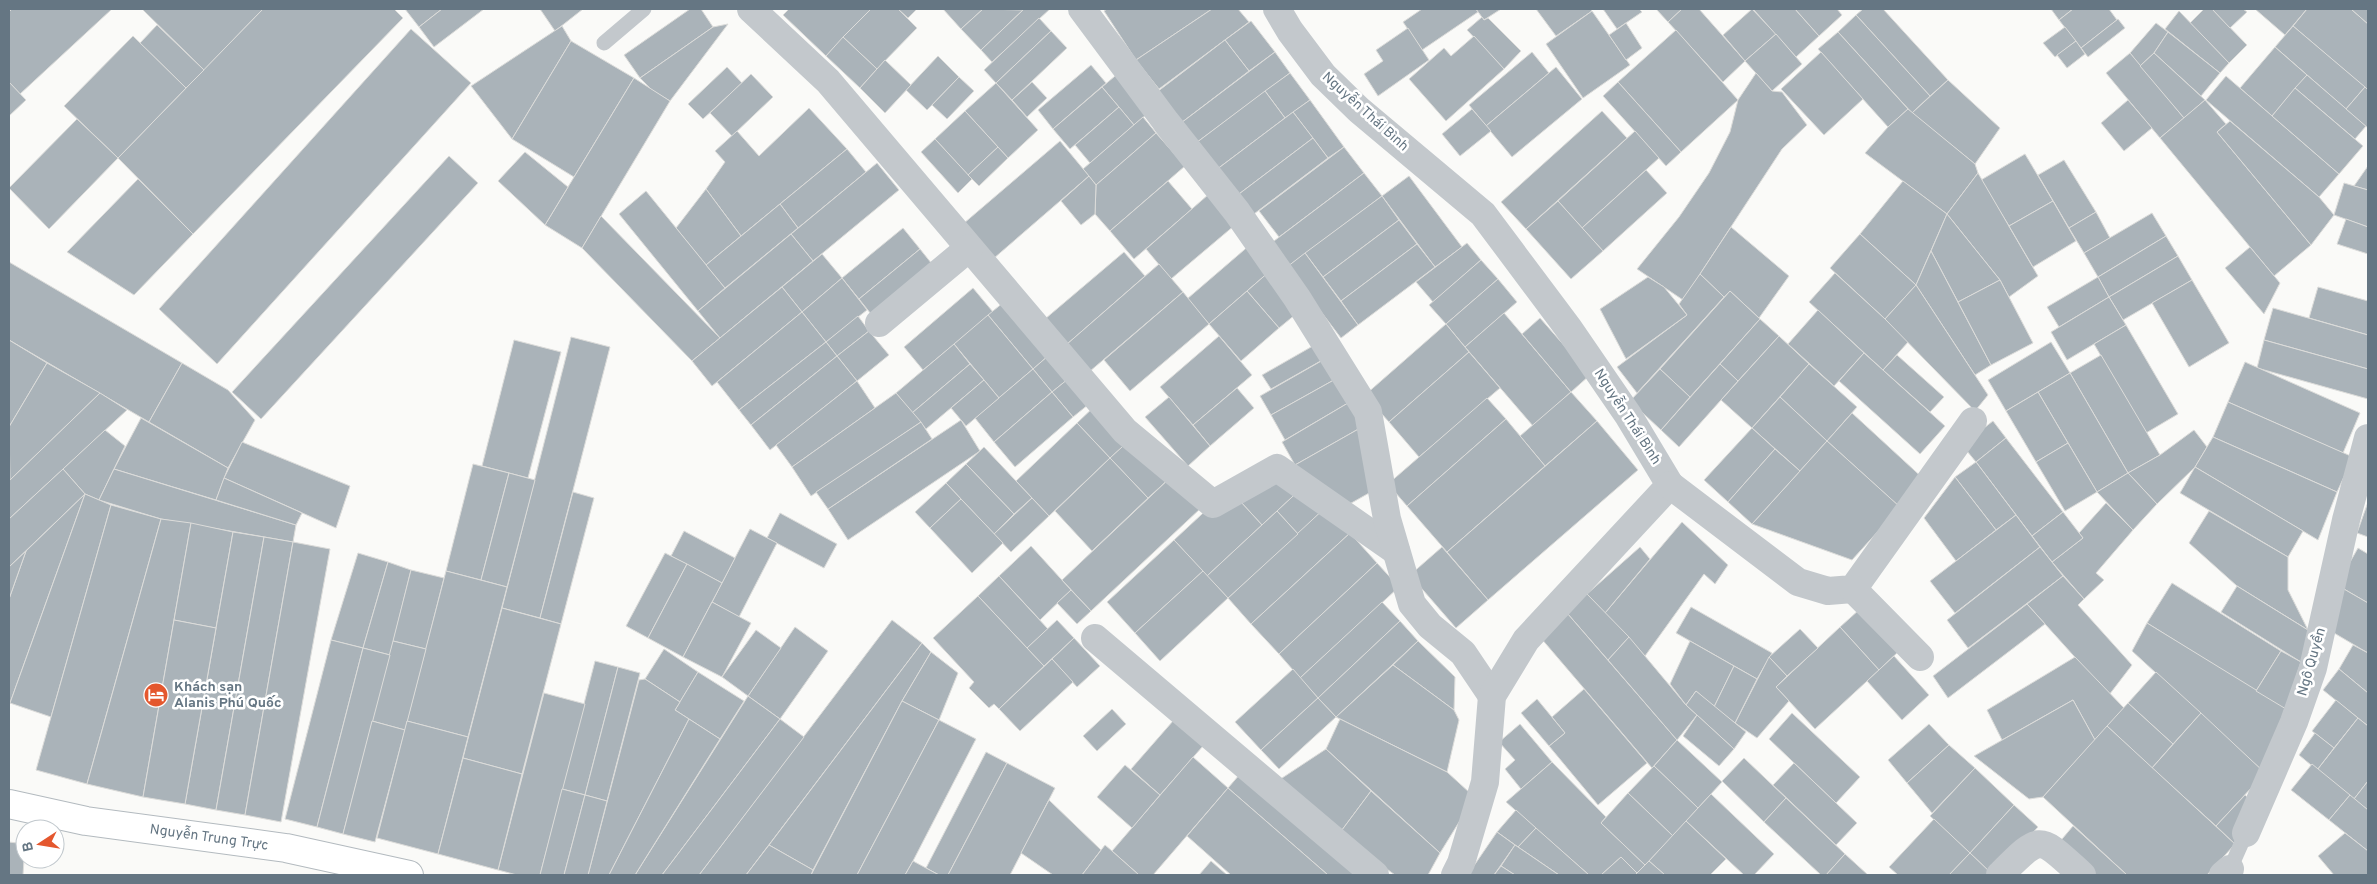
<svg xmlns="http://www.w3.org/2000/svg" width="2377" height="884" font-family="Overpass,sans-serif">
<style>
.building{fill:#aab3b9;stroke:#dcdcda}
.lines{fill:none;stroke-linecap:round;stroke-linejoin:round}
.secondary-casing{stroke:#b3babf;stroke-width:30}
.lane{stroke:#c3c8cc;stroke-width:15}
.street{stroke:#c3c8cc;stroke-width:28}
.secondary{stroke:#fff;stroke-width:28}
.labels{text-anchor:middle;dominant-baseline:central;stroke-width:5;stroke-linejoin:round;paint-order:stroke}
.street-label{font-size:14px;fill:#657683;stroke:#fff}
.poi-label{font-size:14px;font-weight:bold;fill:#657683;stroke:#fff;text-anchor:start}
</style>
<rect width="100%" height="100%" fill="#fafaf8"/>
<g class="building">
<polygon points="12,9 112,9 20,94 9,82 9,12"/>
<polygon points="142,9 263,9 204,70"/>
<polygon points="263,9 394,9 403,18 193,234 118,158"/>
<polygon points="405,9 442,9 419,27"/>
<polygon points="442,9 484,9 434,47 419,27"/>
<polygon points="540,9 583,9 555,31"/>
<polygon points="690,9 701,9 713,27 640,78 624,55"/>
<polygon points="789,9 871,9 826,56 783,15"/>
<polygon points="871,9 898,9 917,28 877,69 843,37"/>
<polygon points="898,9 917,9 908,18"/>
<polygon points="943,9 983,9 961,29"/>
<polygon points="983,9 1023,10 981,50 961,29"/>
<polygon points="1024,9 1050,9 992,62 981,50"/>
<polygon points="1107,9 1212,9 1136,60 1104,11"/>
<polygon points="1212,9 1238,9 1249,22 1159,89 1136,60"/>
<polygon points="1422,9 1476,9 1478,12 1422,50 1403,22"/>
<polygon points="1476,9 1501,9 1484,20"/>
<polygon points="1536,9 1590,9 1592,11 1556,36"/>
<polygon points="1603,9 1639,9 1642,12 1617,29"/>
<polygon points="1656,9 1682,9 1668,22"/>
<polygon points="1682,9 1699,9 1745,61 1723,82 1668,22"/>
<polygon points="1752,9 1776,34 1745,61 1723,35"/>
<polygon points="1753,9 1795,9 1819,36 1796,57"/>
<polygon points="1795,9 1837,9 1842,15 1819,36"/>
<polygon points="1863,9 1883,9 1948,80 1930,96 1856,15"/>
<polygon points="2051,9 2073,9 2059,20"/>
<polygon points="2073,9 2109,9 2117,20 2081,48 2059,20"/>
<polygon points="2204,9 2212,9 2247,45 2229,63 2190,23"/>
<polygon points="2212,9 2243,9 2247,12 2230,28"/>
<polygon points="2255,9 2307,9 2285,35"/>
<polygon points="2307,9 2351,9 2368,24 2368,90 2293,26"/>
<polygon points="2351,9 2368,9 2368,24"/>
<polygon points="1592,11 1630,65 1583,98 1546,44"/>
<polygon points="2179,11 2229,63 2220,73 2165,29"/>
<polygon points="1856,15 1930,96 1912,113 1838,32"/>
<polygon points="1482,17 1484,20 1488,18 1521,51 1504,69 1467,30"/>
<polygon points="1039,18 1051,31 996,83 984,70"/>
<polygon points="2118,19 2125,28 2088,57 2081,48"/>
<polygon points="1251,21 1275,52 1249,71 1225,40"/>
<polygon points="1626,23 1642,48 1626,60 1609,35"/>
<polygon points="2156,23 2168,32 2154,53 2140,66 2130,53"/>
<polygon points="728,24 670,101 652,90 640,78 713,27"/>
<polygon points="157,25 204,70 186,88 140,43"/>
<polygon points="562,26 571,41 512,139 471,86"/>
<polygon points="2293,26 2365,87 2346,109 2275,47"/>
<polygon points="2065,27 2076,41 2055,57 2043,43"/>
<polygon points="1408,28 1429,60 1378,96 1364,74 1383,61 1376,50"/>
<polygon points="411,29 471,83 217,364 159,309"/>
<polygon points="1676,30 1738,100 1681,152 1618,82"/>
<polygon points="1051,31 1067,48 1012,100 996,83"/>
<polygon points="1838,32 1908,109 1888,127 1818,49"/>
<polygon points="2168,32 2220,73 2201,96 2154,53"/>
<polygon points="1776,34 1802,64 1772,91 1745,61"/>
<polygon points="133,36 186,88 118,158 64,106"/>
<polygon points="1474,36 1504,69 1446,121 1409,79 1444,48 1451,56"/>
<polygon points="843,37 877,69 860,88 826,56"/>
<polygon points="1225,40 1249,71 1181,123 1157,92"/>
<polygon points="571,41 634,78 574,177 512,139"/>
<polygon points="2076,41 2085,54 2067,68 2057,55"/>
<polygon points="2275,47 2307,75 2272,116 2240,88"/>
<polygon points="1275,52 1290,73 1196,143 1181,123"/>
<polygon points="1532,52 1549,73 1486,126 1469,105"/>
<polygon points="1821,52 1863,99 1824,135 1781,89"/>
<polygon points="2130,53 2184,118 2160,138 2106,73"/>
<polygon points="2154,53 2205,100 2184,118 2140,66"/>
<polygon points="938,56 959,77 927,110 906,90"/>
<polygon points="885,60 911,85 885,113 860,88"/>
<polygon points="1091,65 1106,83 1053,129 1038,110"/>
<polygon points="727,67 742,83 703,119 688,104"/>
<polygon points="1556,67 1582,99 1512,157 1486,126"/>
<polygon points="1121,71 1153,109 1134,125 1102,87"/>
<polygon points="1290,73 1310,100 1285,118 1265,91"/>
<polygon points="1756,73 1772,91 1782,92 1807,125 1782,149 1683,300 1637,269 1679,217 1709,173 1730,132 1738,100"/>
<polygon points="751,74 773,97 732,136 710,113"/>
<polygon points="2307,75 2366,126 2355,139 2295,88"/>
<polygon points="2226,76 2339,174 2319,197 2206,100"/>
<polygon points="959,77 974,91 947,119 932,105"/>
<polygon points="634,78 670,101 582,248 545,225"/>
<polygon points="1948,80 2000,128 1975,164 1912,113"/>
<polygon points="9,82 26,100 9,116"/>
<polygon points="1032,82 1047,98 1027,117 1012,100"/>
<polygon points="1618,82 1681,152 1666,166 1603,96"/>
<polygon points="996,83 1038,130 1008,158 965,111"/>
<polygon points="1102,87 1119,107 1070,149 1053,129"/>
<polygon points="2365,87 2368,90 2368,128 2346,109"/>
<polygon points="2295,88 2363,146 2339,174 2272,116"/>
<polygon points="1265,91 1285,118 1216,170 1196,143"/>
<polygon points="1310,100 1344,147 1328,158 1293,112"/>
<polygon points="2128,100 2152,128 2124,151 2101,123"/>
<polygon points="2205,100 2226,124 2217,132 2311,245 2274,276 2160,138"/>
<polygon points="1119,107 1134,125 1090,163 1075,145"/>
<polygon points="809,108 847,149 741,236 706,189 725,162 715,151 737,131 759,156"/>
<polygon points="1472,109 1491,131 1460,156 1442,134"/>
<polygon points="1908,109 1975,164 1978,173 1947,214 1865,153 1888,127"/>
<polygon points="965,111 998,147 968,175 935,139"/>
<polygon points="1602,111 1627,138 1526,229 1501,202"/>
<polygon points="1293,112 1313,138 1235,197 1216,170"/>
<polygon points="1143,117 1156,133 1096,185 1083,169"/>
<polygon points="77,119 118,158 49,229 9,188"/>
<polygon points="2230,121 2319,197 2334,215 2311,245 2217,132"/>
<polygon points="1635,131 1659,158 1582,228 1558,201"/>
<polygon points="1156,133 1185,166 1110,231 1095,214 1096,185"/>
<polygon points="1313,138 1328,158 1250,217 1235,197"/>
<polygon points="935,139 972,179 958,193 921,152"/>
<polygon points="1060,141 1089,176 993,259 963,224"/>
<polygon points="998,147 1008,158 979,186 968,175"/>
<polygon points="1344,147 1364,173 1279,237 1259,211"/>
<polygon points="847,149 866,172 798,228 780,204"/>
<polygon points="525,152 568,187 545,225 498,181"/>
<polygon points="2025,154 2053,201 2009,226 1981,180"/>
<polygon points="449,156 478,183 261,419 232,392"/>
<polygon points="2064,160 2096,212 2069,228 2038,175"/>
<polygon points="877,163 899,190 813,261 791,234"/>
<polygon points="2368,166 2368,190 2354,186"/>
<polygon points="1646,170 1667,193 1603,251 1582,228"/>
<polygon points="1364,173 1382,196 1287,267 1270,244"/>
<polygon points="1978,173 2038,276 2009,297 2000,280 1947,214"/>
<polygon points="1089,176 1096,185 1095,214 1081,225 1061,201"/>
<polygon points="1409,176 1462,247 1435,267 1382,196"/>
<polygon points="138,179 193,234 134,295 67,252"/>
<polygon points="1168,181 1192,209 1134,259 1110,231"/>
<polygon points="1903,181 1947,214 1916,285 1860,234"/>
<polygon points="2344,183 2368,190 2368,227 2334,215"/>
<polygon points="706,189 741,236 706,265 676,228"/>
<polygon points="646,191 725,288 698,311 619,214"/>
<polygon points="1209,194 1235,225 1171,279 1146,249"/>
<polygon points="1382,196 1399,220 1323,277 1305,253"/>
<polygon points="1558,201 1603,251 1571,279 1526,229"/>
<polygon points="2053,201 2076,241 2033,267 2009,226"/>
<polygon points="780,204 798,228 725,288 706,265"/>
<polygon points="2096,212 2110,238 2084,253 2069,228"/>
<polygon points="2152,213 2166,236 2098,277 2084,253"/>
<polygon points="1947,214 2000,280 1958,302 1931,251"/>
<polygon points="601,216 720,338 692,361 582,248"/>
<polygon points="2346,219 2368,227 2368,254 2337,244"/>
<polygon points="1399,220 1417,244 1341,301 1323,277"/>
<polygon points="1731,227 1789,276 1759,318 1730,291 1724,297 1700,274"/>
<polygon points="903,228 920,249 859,299 842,278"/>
<polygon points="791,234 813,261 720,338 698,311"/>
<polygon points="1860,234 1916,285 1885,319 1830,268"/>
<polygon points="2166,236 2178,256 2109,297 2098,277"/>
<polygon points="1467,243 1481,260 1433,302 1416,282"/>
<polygon points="1251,244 1270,271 1209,324 1187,299"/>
<polygon points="1417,244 1435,267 1358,325 1341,301"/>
<polygon points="2250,247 2280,283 2264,314 2225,268"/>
<polygon points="920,249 936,269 875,319 859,299"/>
<polygon points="1931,251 1991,365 1975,375 1916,285"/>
<polygon points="1124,252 1145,276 1066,345 1045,319"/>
<polygon points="1305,253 1358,325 1341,338 1287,267"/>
<polygon points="822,254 842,278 802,312 782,287"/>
<polygon points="2178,256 2192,280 2123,320 2109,297"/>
<polygon points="1481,260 1498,279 1446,324 1429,305"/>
<polygon points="9,262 182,363 149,422 9,340"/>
<polygon points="1159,264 1183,292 1089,372 1066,345"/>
<polygon points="1270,271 1302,309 1279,328 1247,291"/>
<polygon points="1835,273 1909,341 1883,370 1809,302"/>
<polygon points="1700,274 1724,297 1637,393 1617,367 1687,315 1679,304"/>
<polygon points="1648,277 1664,287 1687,315 1626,359 1600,309"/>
<polygon points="2098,277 2109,297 2059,327 2047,307"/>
<polygon points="842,278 867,310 826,342 802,312"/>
<polygon points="1498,279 1517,302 1465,347 1446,324"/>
<polygon points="2000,280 2033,343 1991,365 1958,302"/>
<polygon points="2192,280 2229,343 2189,367 2152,303"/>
<polygon points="1916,285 1988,395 1975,411 1885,319"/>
<polygon points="782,287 802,312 712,386 692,361"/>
<polygon points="2318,287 2368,301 2368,335 2309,318"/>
<polygon points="973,288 993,312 923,370 904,347"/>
<polygon points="1247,291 1279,328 1241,361 1209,324"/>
<polygon points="1730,291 1760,319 1690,397 1660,369"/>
<polygon points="1183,292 1209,324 1130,391 1104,360"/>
<polygon points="2109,297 2126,325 2067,360 2051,332"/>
<polygon points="1004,302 1048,356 1033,369 988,315"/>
<polygon points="2273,308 2368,335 2368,369 2264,340"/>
<polygon points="1818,310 1864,353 1834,386 1788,344"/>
<polygon points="802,312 826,342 739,410 717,382"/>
<polygon points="1504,313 1571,392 1533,426 1465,347"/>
<polygon points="988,315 1033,369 999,398 954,344"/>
<polygon points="858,316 869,331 837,356 826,342"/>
<polygon points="1540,318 1590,375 1571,392 1522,334"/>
<polygon points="1760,319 1779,336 1738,381 1720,364"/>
<polygon points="1446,324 1469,352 1389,422 1365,395"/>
<polygon points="2126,325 2178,414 2146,433 2094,344"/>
<polygon points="869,331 889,355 857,381 837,356"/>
<polygon points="1219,336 1252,375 1193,425 1160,387"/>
<polygon points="1779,336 1809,364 1752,428 1721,400"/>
<polygon points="571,337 610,347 540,618 502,608"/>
<polygon points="9,340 47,363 9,427"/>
<polygon points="514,340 561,352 528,478 482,466"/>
<polygon points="2264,340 2368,369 2368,399 2257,368"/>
<polygon points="826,342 837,356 751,425 739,410"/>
<polygon points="2051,342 2070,373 2006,411 1988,380"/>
<polygon points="1318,343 1326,358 1271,389 1262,375"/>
<polygon points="954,344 970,364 912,413 896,393"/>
<polygon points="1469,352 1500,388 1419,457 1389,422"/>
<polygon points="1864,353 1945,426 1920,454 1839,381"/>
<polygon points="1897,355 1944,397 1930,412 1883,370"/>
<polygon points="2101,355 2160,455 2128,473 2070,373"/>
<polygon points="837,356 857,381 770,450 751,425"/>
<polygon points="1048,356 1068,379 1052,392 1033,369"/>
<polygon points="1330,356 1341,376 1271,415 1260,396"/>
<polygon points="2245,362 2360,413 2343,453 2228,402"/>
<polygon points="47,363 100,393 10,480 9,427"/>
<polygon points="182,363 228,390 255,420 228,468 149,422"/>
<polygon points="970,364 984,380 926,429 912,413"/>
<polygon points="1720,364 1738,381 1679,447 1661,430"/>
<polygon points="1809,364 1857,407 1827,441 1780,397"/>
<polygon points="1033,369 1052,392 994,442 975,418"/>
<polygon points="1660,369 1690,397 1661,430 1630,401"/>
<polygon points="2070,373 2128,473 2097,492 2038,392"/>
<polygon points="1341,376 1348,403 1285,440 1271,415"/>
<polygon points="1068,379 1089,404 1073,417 1052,392"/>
<polygon points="984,380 999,398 966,426 951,408"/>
<polygon points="857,381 875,408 792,467 776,445"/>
<polygon points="1237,388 1254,408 1210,446 1193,425"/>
<polygon points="1052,392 1073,417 1015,467 994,442"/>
<polygon points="1571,392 1597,421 1545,466 1520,436"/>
<polygon points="2038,392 2068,443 2036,462 2006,411"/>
<polygon points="100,393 127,410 9,519 9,481"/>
<polygon points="896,393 921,422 811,496 792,467"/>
<polygon points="1169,397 1210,446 1188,466 1145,417"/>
<polygon points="1780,397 1827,441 1800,471 1752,428"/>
<polygon points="1487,398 1506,419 1407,506 1388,484"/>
<polygon points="2228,402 2353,457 2337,492 2213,437"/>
<polygon points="1348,403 1362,427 1295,465 1282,442"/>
<polygon points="1097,404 1130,440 1110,458 1077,423"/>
<polygon points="1852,413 1927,482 1902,509 1827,441"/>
<polygon points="141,418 228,468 216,500 114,469"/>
<polygon points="1506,419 1545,466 1447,552 1407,506"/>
<polygon points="961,420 980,451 848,540 828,509"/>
<polygon points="1597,421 1638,470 1488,600 1447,552"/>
<polygon points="1993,421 2006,438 1976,462 1962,445"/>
<polygon points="921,422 932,439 828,509 816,492"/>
<polygon points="1077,423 1110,458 1049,516 1016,481"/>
<polygon points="1362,427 1378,488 1346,506 1295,465"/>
<polygon points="1752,428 1775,449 1728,502 1704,480"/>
<polygon points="105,430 125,446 99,500 85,494 63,469"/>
<polygon points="2194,430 2207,447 2195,467 2157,504 2128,473 2160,455"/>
<polygon points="1134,436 1172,476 1148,498 1110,458"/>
<polygon points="2213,437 2337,492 2318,540 2195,467"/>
<polygon points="2006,438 2063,512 2032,536 1976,462"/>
<polygon points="1827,441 1900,507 1852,560 1752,524"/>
<polygon points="242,442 350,486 336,528 224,478"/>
<polygon points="2068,443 2097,492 2065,511 2036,462"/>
<polygon points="984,447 1032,498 1014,514 966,464"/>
<polygon points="1775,449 1800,471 1752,524 1728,502"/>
<polygon points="1110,458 1148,498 1092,551 1055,511"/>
<polygon points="1976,462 2016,515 1996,530 1955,477"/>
<polygon points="473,464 509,473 481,580 446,571"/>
<polygon points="966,464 1014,514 994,534 946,483"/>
<polygon points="2195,467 2303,531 2288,557 2180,493"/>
<polygon points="63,469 85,494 9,567 9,519"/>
<polygon points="114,469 296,525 293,542 161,519 99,500"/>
<polygon points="509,473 535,480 507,587 481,580"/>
<polygon points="2128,473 2157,504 2133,530 2097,492"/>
<polygon points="1172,476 1201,508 1091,611 1062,580"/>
<polygon points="1955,477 1996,530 1956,561 1924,518"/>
<polygon points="224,478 302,513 296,525 216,500"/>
<polygon points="1273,482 1305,485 1262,525 1229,489"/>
<polygon points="946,483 961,499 930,528 915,512"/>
<polygon points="1305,485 1326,507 1298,534 1277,511"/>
<polygon points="1229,489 1262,525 1207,576 1174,540"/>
<polygon points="573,492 594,498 561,624 540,618"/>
<polygon points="85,494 10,703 9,705 9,599 26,551"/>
<polygon points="85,494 111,505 51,717 10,703"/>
<polygon points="1032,498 1049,516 1011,552 994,534"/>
<polygon points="961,499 1003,543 972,573 930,528"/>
<polygon points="2368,502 2368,537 2357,533"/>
<polygon points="2106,503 2133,530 2096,573 2104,580 2084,599 2052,562 2083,538 2079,533"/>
<polygon points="111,505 161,519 87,784 36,770"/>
<polygon points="1326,507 1350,533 1251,624 1228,598"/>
<polygon points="1277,511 1298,534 1228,598 1207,576"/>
<polygon points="2209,511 2288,557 2288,590 2308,630 2237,586 2189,543"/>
<polygon points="2063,512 2083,538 2052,562 2032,536"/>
<polygon points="780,513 837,544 824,568 767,538"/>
<polygon points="2016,515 2040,547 1955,613 1930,581"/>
<polygon points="161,519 191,523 143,797 87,784"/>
<polygon points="1682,522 1728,565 1715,584 1704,574 1645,656 1605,613"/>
<polygon points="191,523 233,532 216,628 174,620"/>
<polygon points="750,529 777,543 739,617 712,602"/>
<polygon points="684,531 735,558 722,583 671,556"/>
<polygon points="233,532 264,537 216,810 185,804"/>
<polygon points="1350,533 1377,563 1279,654 1251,624"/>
<polygon points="264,537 293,542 245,815 216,810"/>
<polygon points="1174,540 1203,571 1135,633 1107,602"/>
<polygon points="293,542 330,549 281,822 245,815"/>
<polygon points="1031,546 1071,590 1040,620 999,576"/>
<polygon points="1442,547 1488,600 1456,628 1410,575"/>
<polygon points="1640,547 1650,559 1605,613 1587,594"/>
<polygon points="2040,547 2063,576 1968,648 1947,620"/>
<polygon points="2358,548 2368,554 2368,603 2337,585"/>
<polygon points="26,551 9,599 9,567"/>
<polygon points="358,553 388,562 363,648 331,640"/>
<polygon points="665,553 687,564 648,638 626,626"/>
<polygon points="388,562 411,570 390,655 363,648"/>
<polygon points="1377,563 1399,587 1300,678 1279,654"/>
<polygon points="687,564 722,583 683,657 648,638"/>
<polygon points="411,570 444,578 426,649 393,641"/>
<polygon points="446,571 507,587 468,737 407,721"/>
<polygon points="1203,571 1228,598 1160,661 1135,633"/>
<polygon points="999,576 1048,629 1027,648 978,596"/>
<polygon points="2063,576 2084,599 2078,605 2132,665 2109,695 2027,604"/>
<polygon points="2172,583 2281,651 2256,691 2147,623"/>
<polygon points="2337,585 2368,603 2368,653 2329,630"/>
<polygon points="2237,586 2316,635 2301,662 2221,612"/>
<polygon points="1071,590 1091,611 1077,624 1057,603"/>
<polygon points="1587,594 1629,637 1608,660 1567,613"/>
<polygon points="978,596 1044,666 999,709 994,704 989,708 969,688 974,682 933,638"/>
<polygon points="712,602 751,623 722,677 683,657"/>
<polygon points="1382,602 1400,621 1318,698 1300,678"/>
<polygon points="2027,604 2045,624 1948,698 1933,676"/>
<polygon points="1691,607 1772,653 1757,679 1676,633"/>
<polygon points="502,608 561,624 522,774 463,758"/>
<polygon points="1860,609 1899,651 1879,670 1840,627"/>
<polygon points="1567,613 1677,740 1652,768 1540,637"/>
<polygon points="174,620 216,628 185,804 143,797"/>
<polygon points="892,620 922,643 746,875 699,875"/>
<polygon points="1057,620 1074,638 1044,666 1027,648"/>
<polygon points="1400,621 1418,641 1336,717 1318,698"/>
<polygon points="2147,623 2292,712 2265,773 2132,651"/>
<polygon points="795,627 828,651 780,719 748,696"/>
<polygon points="1840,627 1879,670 1815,729 1776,687"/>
<polygon points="1800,629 1818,648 1787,676 1769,657"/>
<polygon points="756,630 781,648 748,696 722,677"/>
<polygon points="1629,637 1686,705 1697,715 1677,740 1608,660"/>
<polygon points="1074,638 1100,666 1077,687 1052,659"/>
<polygon points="331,640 363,648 317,827 285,819"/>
<polygon points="393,641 426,649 405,730 372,721"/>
<polygon points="1418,641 1455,677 1454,710 1393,665"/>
<polygon points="1690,641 1734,666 1714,707 1696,691 1686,705 1670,684"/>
<polygon points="922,643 931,652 902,701 813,870 769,845"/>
<polygon points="2353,645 2368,653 2368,693 2339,669"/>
<polygon points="363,648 390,655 343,834 317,827"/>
<polygon points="664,649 698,672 680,702 645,679"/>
<polygon points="2281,651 2301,662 2286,709 2256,691"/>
<polygon points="931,652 958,673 939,720 902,701"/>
<polygon points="1894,656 1929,695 1902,720 1867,681"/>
<polygon points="1769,657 1787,676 1776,687 1789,701 1757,738 1735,723"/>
<polygon points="2075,657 2124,708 2095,740 2073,700 2002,740 1987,710"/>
<polygon points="1052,659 1073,682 1020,731 999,709"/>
<polygon points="595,661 618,667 585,795 562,789"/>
<polygon points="1393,665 1454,710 1459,720 1447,772 1336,717"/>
<polygon points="1734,666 1757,679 1735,723 1714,707"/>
<polygon points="618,667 640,673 607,801 585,795"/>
<polygon points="1293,669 1318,698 1261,750 1235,722"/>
<polygon points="2339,669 2368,693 2368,726 2323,690"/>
<polygon points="698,672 744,701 720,739 675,710"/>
<polygon points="2156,672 2201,713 2173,744 2128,703"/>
<polygon points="645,679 680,702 675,710 689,719 609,875 588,875 639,680"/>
<polygon points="1584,689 1647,763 1598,805 1549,746 1565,733 1552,717"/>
<polygon points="1696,691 1746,732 1734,749 1686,705"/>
<polygon points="544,693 585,704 540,875 517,875 498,870"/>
<polygon points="748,696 780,719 662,875 635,875"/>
<polygon points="1318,698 1336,717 1279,769 1261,750"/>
<polygon points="1537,699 1565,733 1549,746 1521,713"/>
<polygon points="2073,700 2095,740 2043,797 2029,799 1974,756"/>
<polygon points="2336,700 2358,718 2334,748 2312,731"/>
<polygon points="902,701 939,720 857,875 811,875"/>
<polygon points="2128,703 2173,744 2152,768 2107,726"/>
<polygon points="1112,709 1126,724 1097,751 1083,736"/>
<polygon points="1180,713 1210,738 1160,795 1131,769"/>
<polygon points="1792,713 1860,777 1836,803 1769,739"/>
<polygon points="2201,713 2265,773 2216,826 2152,768"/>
<polygon points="1697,715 1734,749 1719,766 1683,736"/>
<polygon points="2358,718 2368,726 2368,781 2354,799 2317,770"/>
<polygon points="689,719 720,739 635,875 609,875"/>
<polygon points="780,719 804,737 699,875 662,875"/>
<polygon points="1340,719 1447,772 1470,793 1464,814 1440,853 1326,749"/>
<polygon points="939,720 976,739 913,861 905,875 857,875"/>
<polygon points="372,721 405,730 375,842 343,834"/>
<polygon points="407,721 468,737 438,854 377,838"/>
<polygon points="1520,724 1552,762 1521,789 1505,769 1515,760 1499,742"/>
<polygon points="1929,724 1949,745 1907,783 1888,760"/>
<polygon points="2107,726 2235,844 2207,875 2127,875 2043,797"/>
<polygon points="2315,733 2334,748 2317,770 2299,755"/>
<polygon points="1677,740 1722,782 1698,808 1654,766"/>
<polygon points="1949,745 1975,768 1932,813 1907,783"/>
<polygon points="1326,749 1371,791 1339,834 1276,782"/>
<polygon points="986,752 1007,763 948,875 939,875 926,868"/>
<polygon points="1193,757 1228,788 1153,875 1139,875 1112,851"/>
<polygon points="463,758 522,774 498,870 438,854"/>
<polygon points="1744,758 1786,798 1764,822 1722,781"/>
<polygon points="1252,760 1369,875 1328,875 1228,788"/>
<polygon points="1552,762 1606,817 1601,823 1645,865 1637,873 1621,857 1601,875 1589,875 1506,802"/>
<polygon points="1007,763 1055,788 1010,875 948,875"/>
<polygon points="1794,763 1857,823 1836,845 1773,785"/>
<polygon points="2312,764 2350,795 2329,820 2291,790"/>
<polygon points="1125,765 1160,795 1132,828 1097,797"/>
<polygon points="1654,766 1698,808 1673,836 1628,793"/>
<polygon points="1975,768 2014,805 1970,853 1930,816"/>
<polygon points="2368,781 2368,810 2354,799"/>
<polygon points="1228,788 1328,875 1231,875 1187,836"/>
<polygon points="562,789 585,795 564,875 540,875"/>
<polygon points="1371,791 1440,853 1428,875 1395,875 1339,834"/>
<polygon points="1628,793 1673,836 1645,865 1601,823"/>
<polygon points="1711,794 1774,854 1754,875 1744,875 1686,821"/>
<polygon points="585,795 607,801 588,875 564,875"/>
<polygon points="2245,795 2256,805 2235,844 2216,826"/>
<polygon points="2350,795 2368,810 2368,851 2329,820"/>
<polygon points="1786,798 1845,854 1826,875 1821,875 1764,822"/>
<polygon points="1049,800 1101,850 1082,875 1053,875 1021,853"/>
<polygon points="2014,805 2038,827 1993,875 1970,853"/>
<polygon points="1516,810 1536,828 1518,847 1497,832"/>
<polygon points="1934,819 1970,853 1949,875 1898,875 1889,867"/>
<polygon points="1686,821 1726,859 1710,875 1665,875 1649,861"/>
<polygon points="2073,826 2127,875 2090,875 2057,845"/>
<polygon points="1536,828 1589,875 1559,875 1518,847"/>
<polygon points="1497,832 1515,845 1494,875 1472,875 1469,873"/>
<polygon points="2345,833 2368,851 2368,875 2334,875 2318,856"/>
<polygon points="9,842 25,844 23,875 9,875"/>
<polygon points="769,845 813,870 811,875 746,875"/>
<polygon points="1105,845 1112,851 1139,875 1082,875"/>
<polygon points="1515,845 1518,847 1559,875 1515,875 1501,866"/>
<polygon points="1970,853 1993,875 1949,875"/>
<polygon points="1845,854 1868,875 1826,875"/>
<polygon points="1621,857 1637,873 1635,875 1601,875"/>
<polygon points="913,861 939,875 905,875"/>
<polygon points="1211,861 1227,875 1199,875"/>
<polygon points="1649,861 1665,875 1635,875"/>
<polygon points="1501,866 1515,875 1494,875"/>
</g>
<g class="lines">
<defs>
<polyline id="secondary" points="9,804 86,821 286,848 409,875"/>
</defs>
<use href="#secondary" class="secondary-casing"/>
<g class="lane">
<polyline points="604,43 644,9"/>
<polyline points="2235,874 2230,869 2246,833"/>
</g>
<g class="street">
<polyline points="751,9 828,81 1125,431 1213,504 1277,468 1396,551"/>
<polyline points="1082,9 1166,122 1237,212 1297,298 1368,412 1387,519 1412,604 1430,626 1463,653 1492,696"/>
<polyline points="1277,9 1290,31 1323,75 1359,110 1483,214 1569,329 1628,415 1670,485 1526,640 1492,696 1485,782 1461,863 1455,875"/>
<polyline points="879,323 969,248"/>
<polyline points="1670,485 1798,582 1828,591 1853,589 1973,421"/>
<polyline points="1853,589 1920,657"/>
<polyline points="1095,638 1375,875"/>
<polyline points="2246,833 2294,722 2313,668 2346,520 2368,438"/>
<path d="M2000,875C2042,833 2038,835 2082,875"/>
<polyline points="2223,875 2230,869"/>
</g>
<use href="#secondary" class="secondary"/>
</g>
<defs>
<symbol id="hotel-disc" viewBox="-11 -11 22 22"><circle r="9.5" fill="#e4572e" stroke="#fff"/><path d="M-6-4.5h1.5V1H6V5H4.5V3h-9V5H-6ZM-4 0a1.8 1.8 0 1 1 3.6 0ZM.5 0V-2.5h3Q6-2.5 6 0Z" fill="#fff"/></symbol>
</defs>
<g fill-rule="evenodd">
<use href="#hotel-disc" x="142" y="681" width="28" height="28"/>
</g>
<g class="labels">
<g class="street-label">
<text transform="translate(1365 112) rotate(42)">Nguyễn Thái Bình</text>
<text transform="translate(1627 417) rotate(57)">Nguyễn Thái Bình</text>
<text transform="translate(2312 662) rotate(-74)">Ngô Quyền</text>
<text transform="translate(209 838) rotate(8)">Nguyễn Trung Trực</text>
</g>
<g class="poi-label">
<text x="174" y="687">Khách sạn<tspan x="174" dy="16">Alanis Phú Quốc</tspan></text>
</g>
</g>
<rect width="2377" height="884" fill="none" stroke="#657683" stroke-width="20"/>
<g transform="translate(40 844) rotate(258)"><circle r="24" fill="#ffffff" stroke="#c1c8cd"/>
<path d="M0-4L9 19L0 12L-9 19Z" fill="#e4572e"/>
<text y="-8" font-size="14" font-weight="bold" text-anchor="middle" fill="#657683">B</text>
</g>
</svg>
